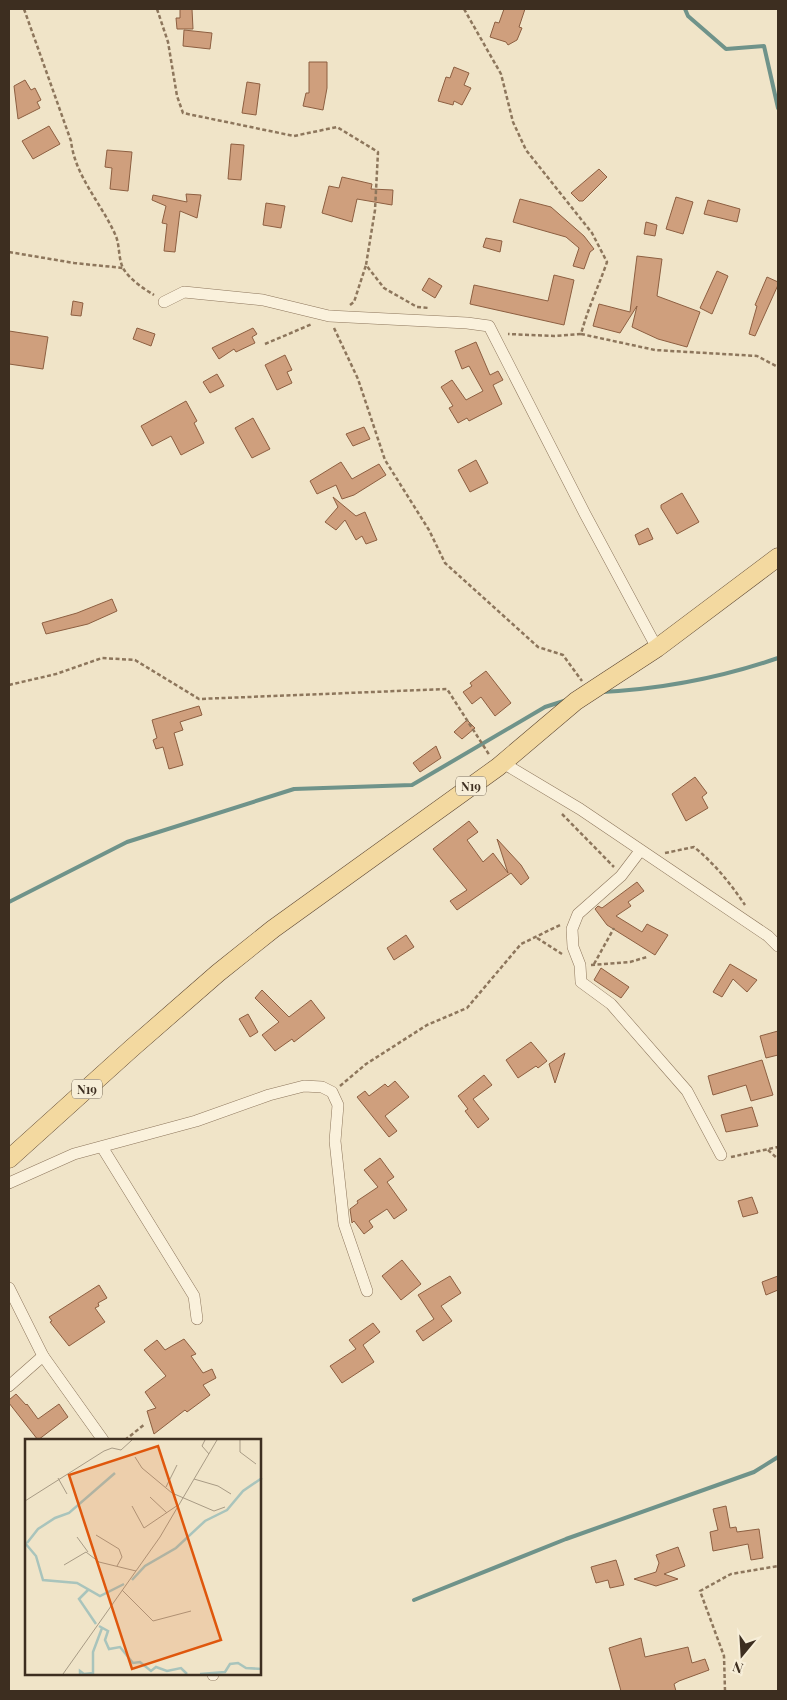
<svg xmlns="http://www.w3.org/2000/svg" width="787" height="1700" font-family="'Playfair Display',serif">
<style>
.lines{fill:none;stroke-linecap:round;stroke-linejoin:round}
.stream{stroke:#6f938a;stroke-width:4}
.building{fill:#cf9f7d;stroke:#8d5f41}
.street-casing{stroke:#8d765c;stroke-width:12}
.primary-casing{stroke:#5b4430;stroke-width:19}
.path{stroke:#8d765c;stroke-width:2.5;stroke-dasharray:4 2.5;stroke-linecap:butt}
.street{stroke:#faf1dc;stroke-width:11}
.primary{stroke:#f3d9a0;stroke-width:18}
.labels{text-anchor:middle;dominant-baseline:central;stroke-width:4;stroke-linejoin:round;paint-order:stroke}
.shield{fill:#f7eed8;stroke:#756857;stroke-width:1}
.shield-label{font-size:12px;font-weight:bold;fill:#3d2e20}
.inset-river{fill:none;stroke:#a9c4bc;stroke-width:2.5}
.inset-road{fill:none;stroke:#a89b85;stroke-width:1}
.view{fill:#df570d;fill-opacity:0.15;stroke:#df570d;stroke-width:2.5}
.inset-edge{fill:none;stroke:#3d2e20;stroke-width:2.5}
</style>
<rect width="100%" height="100%" fill="#f0e4c8"/>
<g class="lines">
<g class="stream">
<polyline points="685,9 688,16 726,49 764,46 778,108"/>
<path d="M602,692C661,689 723,677 778,658"/>
<polyline points="9,902 127,842 294,789 412,785 545,707 567,700"/>
<polyline points="414,1600 566,1539 754,1472 778,1457"/>
</g>
</g>
<g class="building">
<polygon points="180,9 192,9 193,29 177,29 176,18 180,18"/>
<polygon points="504,9 525,9 519,27 522,28 517,40 508,45 506,42 490,37 495,22 499,23"/>
<polygon points="184,30 212,33 210,49 183,46"/>
<polygon points="309,62 327,62 327,88 323,110 303,106 306,93 309,93"/>
<polygon points="454,67 469,73 464,85 471,88 462,105 454,101 453,105 438,101 446,77 450,78"/>
<polygon points="25,80 31,90 35,88 41,100 37,102 40,108 18,119 14,86"/>
<polygon points="247,82 260,84 256,115 242,113"/>
<polygon points="49,126 60,144 33,159 22,141"/>
<polygon points="231,144 244,145 241,180 228,179"/>
<polygon points="107,150 132,152 128,191 110,189 112,168 105,167"/>
<polygon points="599,169 607,177 583,201 579,201 571,193"/>
<polygon points="342,177 372,184 371,189 393,190 392,205 357,199 352,222 322,213 329,186 339,188"/>
<polygon points="186,194 201,195 197,218 180,211 175,252 164,251 167,224 162,223 166,206 152,200 153,195 187,202"/>
<polygon points="676,197 693,202 683,234 666,229"/>
<polygon points="520,199 551,207 584,236 594,249 590,252 584,269 573,266 579,248 566,237 513,222"/>
<polygon points="708,200 740,209 737,222 704,214"/>
<polygon points="266,203 285,206 281,228 263,225"/>
<polygon points="646,222 657,225 655,236 644,234"/>
<polygon points="486,238 502,241 500,252 483,247"/>
<polygon points="637,256 662,259 657,296 700,312 687,347 658,339 632,327 637,306 620,333 593,326 599,304 630,312"/>
<polygon points="717,271 728,276 712,314 700,308"/>
<polygon points="554,275 574,280 564,325 470,304 474,285 548,301"/>
<polygon points="767,277 778,282 778,285 755,336 749,334 757,306 755,305"/>
<polygon points="429,278 442,286 435,298 422,290"/>
<polygon points="73,301 83,303 81,316 71,315"/>
<polygon points="137,328 155,334 151,346 133,339"/>
<polygon points="253,328 257,334 252,337 255,343 236,352 234,349 219,359 212,348"/>
<polygon points="9,331 48,337 43,369 9,364"/>
<polygon points="476,342 490,375 498,371 503,380 493,385 502,404 469,421 467,418 458,423 449,408 453,406 441,387 452,380 466,400 483,391 469,366 462,369 455,351"/>
<polygon points="285,355 292,370 287,372 292,383 277,390 265,365"/>
<polygon points="217,374 224,386 210,393 203,382"/>
<polygon points="186,401 197,421 194,423 204,443 181,455 171,436 152,446 141,426"/>
<polygon points="253,418 270,449 252,458 235,428"/>
<polygon points="364,427 370,439 353,446 346,434"/>
<polygon points="476,460 488,483 470,492 458,470"/>
<polygon points="341,462 352,479 379,464 386,475 354,495 342,499 336,485 317,494 310,481"/>
<polygon points="682,493 699,522 677,534 661,508 661,505"/>
<polygon points="333,497 356,516 365,512 377,540 366,544 362,536 356,540 345,520 336,530 325,522 338,507"/>
<polygon points="648,528 653,539 639,545 635,535"/>
<polygon points="112,599 117,611 88,624 46,634 42,623 77,613"/>
<polygon points="486,671 511,703 495,716 481,697 472,704 463,692 472,686 470,683"/>
<polygon points="199,706 202,715 180,722 183,730 174,733 183,765 169,769 163,747 156,749 153,740 157,738 152,720"/>
<polygon points="467,720 475,728 462,739 454,732"/>
<polygon points="436,746 441,758 420,772 413,763"/>
<polygon points="695,777 707,793 702,797 708,808 686,821 672,794"/>
<polygon points="469,821 478,832 467,840 483,862 493,853 508,873 497,839 521,865 529,878 521,885 511,873 457,910 450,901 467,890 433,849"/>
<polygon points="637,882 644,891 628,902 631,906 616,916 642,932 647,924 668,935 655,955 607,925 595,909 598,906 602,908"/>
<polygon points="406,935 414,947 394,960 387,948"/>
<polygon points="730,964 757,980 747,992 733,979 722,997 713,992"/>
<polygon points="601,968 629,987 621,998 594,980"/>
<polygon points="262,990 289,1017 311,1000 325,1018 294,1042 292,1039 275,1051 262,1035 279,1022 255,998"/>
<polygon points="248,1014 258,1032 250,1037 239,1019"/>
<polygon points="778,1031 778,1055 766,1058 760,1036"/>
<polygon points="531,1042 547,1061 538,1068 536,1066 518,1078 506,1060"/>
<polygon points="565,1053 555,1083 549,1064"/>
<polygon points="762,1060 773,1095 751,1101 746,1085 713,1095 708,1076"/>
<polygon points="484,1075 492,1085 473,1099 489,1119 478,1128 465,1111 468,1109 458,1096"/>
<polygon points="395,1081 409,1097 385,1116 397,1131 389,1137 357,1097 365,1091 369,1096 385,1084 388,1087"/>
<polygon points="752,1107 758,1126 726,1132 721,1115"/>
<polygon points="380,1158 394,1177 387,1182 407,1210 394,1219 387,1209 369,1221 373,1227 364,1234 354,1221 352,1223 350,1209 358,1203 357,1201 378,1187 364,1170"/>
<polygon points="752,1197 758,1213 743,1217 738,1201"/>
<polygon points="402,1260 421,1284 401,1300 382,1276"/>
<polygon points="450,1276 461,1293 441,1306 452,1321 423,1341 416,1331 434,1319 418,1295"/>
<polygon points="778,1276 778,1290 766,1295 762,1282"/>
<polygon points="99,1285 107,1298 98,1303 99,1306 95,1308 105,1322 69,1346 50,1322 52,1321 49,1317"/>
<polygon points="373,1323 380,1332 363,1345 374,1362 342,1383 330,1366 356,1349 349,1340"/>
<polygon points="184,1339 196,1354 191,1356 203,1373 212,1369 216,1378 203,1385 210,1395 187,1412 185,1410 154,1434 147,1411 156,1408 145,1392 166,1376 144,1350 157,1340 165,1350"/>
<polygon points="16,1394 26,1405 27,1404 38,1419 59,1404 68,1417 38,1440 9,1403 9,1400"/>
<polygon points="726,1506 730,1528 736,1527 737,1532 759,1529 763,1558 751,1560 748,1544 713,1551 710,1532 718,1530 713,1509"/>
<polygon points="678,1547 685,1566 664,1574 678,1579 656,1586 634,1579 656,1572 659,1563 656,1555"/>
<polygon points="616,1560 624,1585 610,1588 608,1580 596,1583 591,1567"/>
<polygon points="641,1638 645,1657 688,1647 692,1663 705,1659 709,1670 679,1681 674,1684 676,1691 621,1691 609,1648"/>
</g>
<g class="lines">
<defs>
<g id="street">
<polyline points="164,302 184,292 263,300 329,316 467,323 489,326 585,514 657,648"/>
<polyline points="503,763 580,809 768,936 778,946"/>
<polyline points="640,851 621,876 578,914 572,929 573,947 580,965 581,982 611,1004 687,1091 721,1155"/>
<polyline points="102,1147 194,1296 197,1319"/>
<polyline points="9,1183 74,1154 196,1121 269,1095 304,1086 322,1087 332,1092 338,1105 335,1141 344,1224 367,1291"/>
<polyline points="9,1288 43,1356 103,1440"/>
<polyline points="9,1386 43,1356"/>
<polyline points="213,1674 213,1675"/>
</g>
<polyline id="primary" points="9,1159 132,1048 218,973 273,929 498,767 576,701 657,648 778,557"/>
</defs>
<use href="#street" class="street-casing"/>
<use href="#primary" class="primary-casing"/>
<g class="path">
<path d="M24,9L71,141C75,176 101,203 115,234C120,244 118,258 123,268C129,279 144,289 154,295"/>
<polyline points="157,9 168,42 177,96 183,113 294,136 337,127 378,152 375,210 366,265 384,288 417,307 429,308"/>
<path d="M464,9L501,74L513,122L526,150L592,233L607,262C598,288 588,308 581,334L554,336L508,334"/>
<polyline points="9,252 74,263 123,268"/>
<polyline points="350,305 354,302 366,265"/>
<polyline points="334,328 358,379 385,460 429,530 445,563 538,647 563,655 582,681"/>
<polyline points="581,334 655,350 757,356 778,367"/>
<polyline points="265,344 312,324"/>
<polyline points="9,685 56,674 102,658 135,660 199,699 447,689 490,756"/>
<polyline points="562,814 614,867"/>
<path d="M665,853L694,847C715,864 730,883 745,905"/>
<polyline points="537,938 562,954"/>
<polyline points="594,964 614,928"/>
<polyline points="591,965 630,962 647,957"/>
<polyline points="340,1086 366,1064 427,1025 467,1008 521,944 560,925"/>
<polyline points="768,1150 778,1159"/>
<polyline points="731,1157 778,1147"/>
<polyline points="125,1440 145,1424"/>
<polyline points="725,1691 724,1656 700,1591 731,1574 778,1566"/>
</g>
<use href="#street" class="street"/>
<use href="#primary" class="primary"/>
</g>
<g class="labels">
<g class="shield">
<rect x="456" y="776.5" width="30" height="19" rx="4"/>
<rect x="72" y="1079.5" width="30" height="19" rx="4"/>
</g>
<g class="shield-label">
<text x="471" y="786">N19</text>
<text x="87" y="1089">N19</text>
</g>
</g>
<g transform="translate(25 1439)">
<rect width="236" height="236" fill="#f0e4c8"/>
<path class="inset-river" d="M0,104L11,117L18,141L52,144L75,157L99,145M2,104L13,90L30,79L44,74L90,34M107,141L120,127L151,109L180,82L202,71L218,52L237,39M63,151L54,160L71,185M74,187L83,192L80,201L84,210L95,208L108,224L115,223L126,232L131,228L142,232L156,229L162,235M55,235V232L59,235L68,234V213L77,189M175,235L200,233L205,225L213,224L221,229L237,230"/>
<path class="inset-road" d="M180,1L177,7L184,15M215,1V13L231,25M110,18L117,29L147,54L189,72L200,68M33,39L42,55M169,40L193,47L206,55M141,48L152,26M125,58L142,74M0,62L79,12L87,9L96,11L107,1M107,67L119,89L153,66M71,96L94,110L97,118L92,127M52,98L63,113M39,126L61,113L74,123L111,132M97,151L128,182L166,172M38,235L135,98L192,1"/>
<path class="view" d="M133,7L196,201L107,230L44,36Z"/>
<rect width="236" height="236" class="inset-edge"/>
</g>
<rect width="787" height="1700" fill="none" stroke="#3d2e20" stroke-width="20"/>
<g transform="translate(742 1655) rotate(198)" stroke="#f7eed8" stroke-width="4" paint-order="stroke">
<path d="M0-4L9 19L0 12L-9 19Z" fill="#3d2e20"/>
<text y="-8" font-size="14" font-weight="bold" text-anchor="middle" fill="#3d2e20">N</text>
</g>
</svg>
